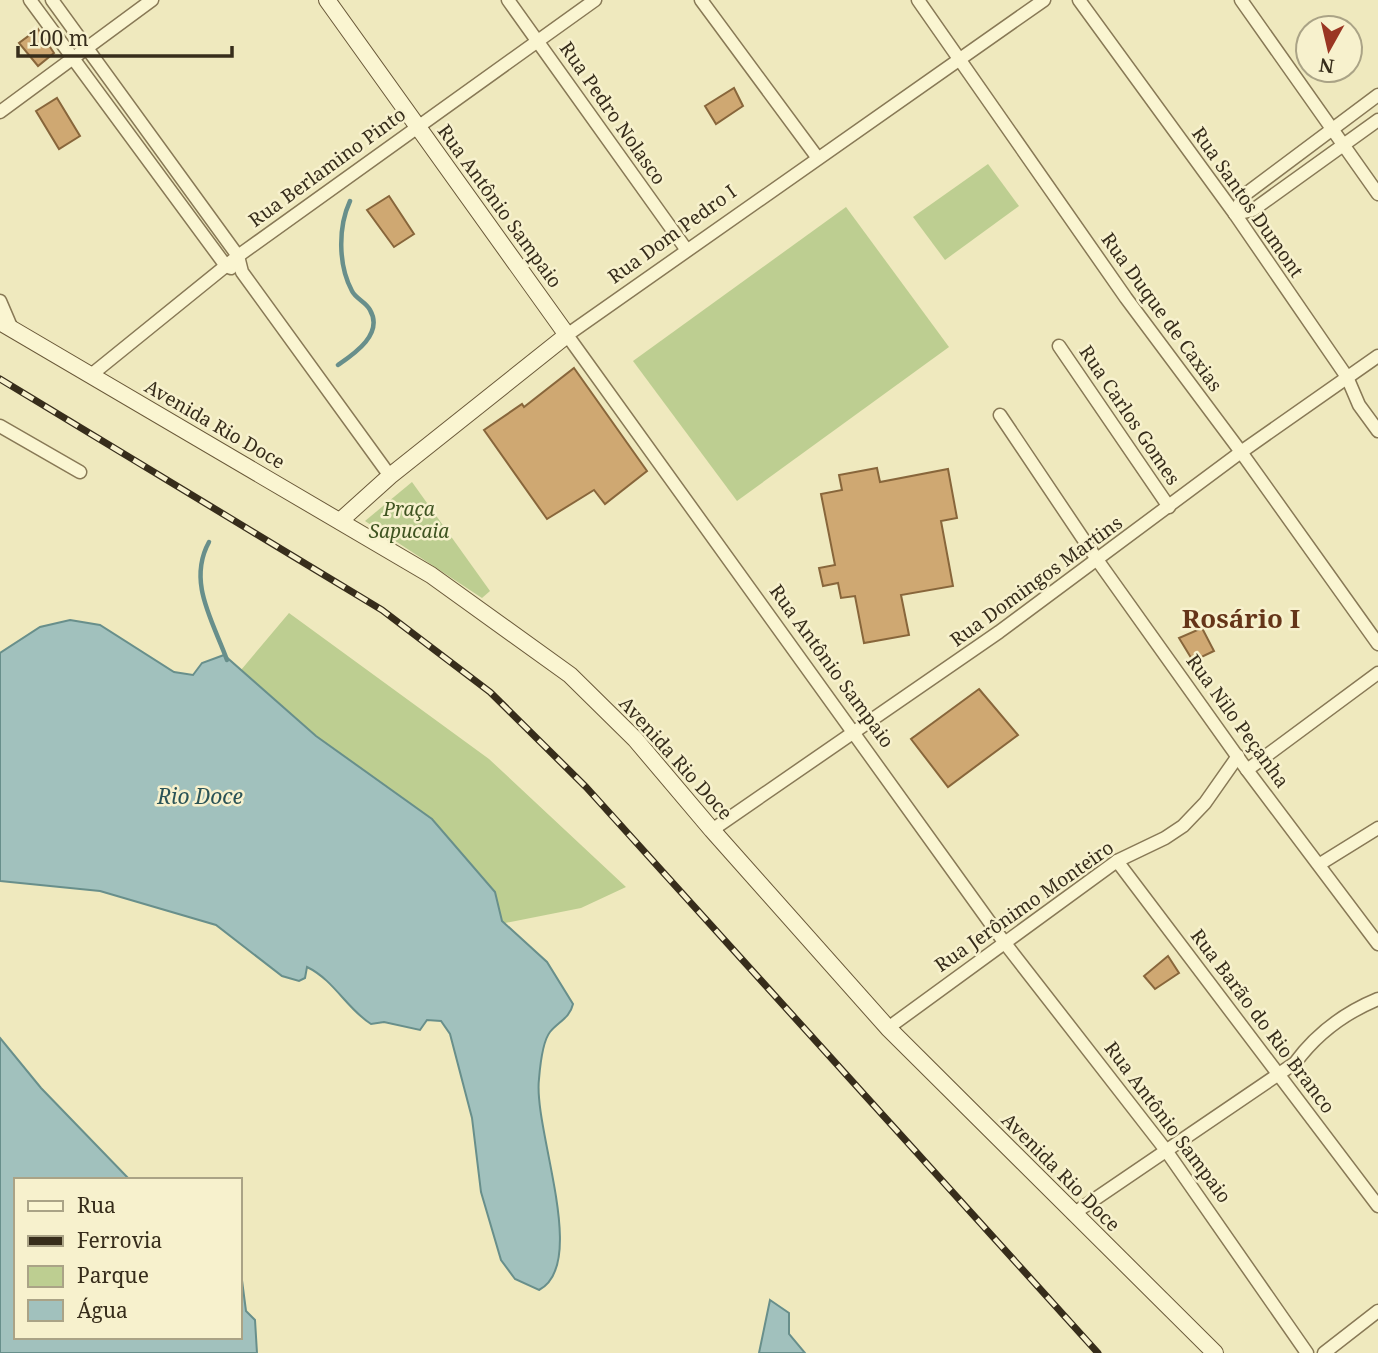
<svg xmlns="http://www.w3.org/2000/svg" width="1378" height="1353" font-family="'Noto Serif',serif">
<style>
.green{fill:#bdce91}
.water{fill:#a1c1bd;stroke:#688f8b;stroke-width:2}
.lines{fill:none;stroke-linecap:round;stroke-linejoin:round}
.stream{stroke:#688f8b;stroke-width:4.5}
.building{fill:#cfa872;stroke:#88663b;stroke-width:2}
.street-casing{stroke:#887956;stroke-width:15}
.secondary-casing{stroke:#6a5939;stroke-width:18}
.street{stroke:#faf5d1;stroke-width:12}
.secondary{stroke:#faf5d1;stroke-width:16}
.rail-casing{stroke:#372d1b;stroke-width:7}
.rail{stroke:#f7f1cd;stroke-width:4.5;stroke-dasharray:13;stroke-linecap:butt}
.labels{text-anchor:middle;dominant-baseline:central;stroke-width:5;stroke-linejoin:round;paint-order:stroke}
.street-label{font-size:19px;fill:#372d1b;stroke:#f7f1cd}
.park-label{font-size:19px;font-style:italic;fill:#3f5421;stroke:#f7f1cd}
.water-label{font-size:21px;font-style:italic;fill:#2a5357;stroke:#f7f1cd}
.district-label{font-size:26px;font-weight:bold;fill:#653519;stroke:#f7f1cd}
</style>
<rect width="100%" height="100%" fill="#efe9be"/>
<g class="green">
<polygon points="988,164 1019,206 945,260 913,217"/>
<polygon points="846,207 949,347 737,501 633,361"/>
<polygon points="412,482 490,591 482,598 365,521"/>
<polygon points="289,613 489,759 626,887 581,908 505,923 502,921 495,892 241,670"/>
</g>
<g class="water">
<path d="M70,620L100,625L174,672L193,675L202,663L224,655L316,736L432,819L495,892L502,921L547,962L573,1004C570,1018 558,1022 550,1032C542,1042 540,1067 539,1079C533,1129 589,1264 539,1290L515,1279L501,1260L481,1192L472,1118L450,1034L441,1021L427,1020L420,1030L384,1022L371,1024C347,1009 334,980 307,967L305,978L299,981L282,976L216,925L100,891L0,881V653L40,627Z"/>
<polygon points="0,1038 41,1088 130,1180 16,1180 16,1337 240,1337 240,1265 246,1311 255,1320 257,1353 0,1353"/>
<polygon points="770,1300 789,1313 789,1334 805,1353 759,1353"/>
</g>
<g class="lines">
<g class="stream">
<path d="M338,365C354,354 384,334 370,310C366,302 356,299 352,291C338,265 338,227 350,201"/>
<path d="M209,542C187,582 213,621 227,660"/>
</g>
</g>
<g class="building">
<polygon points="38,29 54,53 38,66 19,43"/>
<polygon points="734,88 743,106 716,124 705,106"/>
<polygon points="57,98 80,136 59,149 36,111"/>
<polygon points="389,196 414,234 394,247 367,210"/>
<polygon points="574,368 647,471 605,504 594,490 547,519 484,430 522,404 524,407"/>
<polygon points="877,468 880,482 948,469 957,518 941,521 953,586 901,595 909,635 864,643 855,596 841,598 838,583 823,586 819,568 835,565 821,494 842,490 839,475"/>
<polygon points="1202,628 1214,651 1193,661 1179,638"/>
<polygon points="979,689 1018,735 948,787 911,739"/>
<polygon points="1168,956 1179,973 1155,989 1144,976"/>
</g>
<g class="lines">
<defs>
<g id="street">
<polyline points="30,0 226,266 231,268"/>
<polyline points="52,0 238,256 242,272 390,476"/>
<polyline points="508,0 686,249"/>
<polyline points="701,0 817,157"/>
<polyline points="918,0 1126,298 1241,452 1378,644"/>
<polyline points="1044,0 567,335 1004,942 1165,1149 1307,1353"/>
<polyline points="1079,0 1235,214 1347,377 1359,405 1378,431"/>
<polyline points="1241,0 1378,194"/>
<polyline points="0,112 152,0"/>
<polyline points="1235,214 1243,196 1378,95"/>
<polyline points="1235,214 1253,210 1378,120"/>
<polyline points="0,301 12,329"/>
<polyline points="1059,346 1169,507"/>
<polyline points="91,375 238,256 595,0"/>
<polyline points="1000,415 1098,561 1247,770 1378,944"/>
<polyline points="0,426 80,472"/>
<polyline points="1247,770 1378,673"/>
<polyline points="712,830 999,632 1241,452 1378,356"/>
<polyline points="1117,861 1378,1206"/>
<polyline points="1320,864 1378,828"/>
<polyline points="888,1028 1117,861 1165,838 1183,826 1205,803 1238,756"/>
<path d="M1073,1214L1295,1063C1317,1033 1344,1013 1378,999"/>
<polyline points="1324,1353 1378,1311"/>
</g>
<g id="secondary">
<polyline points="327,0 567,335 390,476 340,521"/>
<polyline points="0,322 431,575 570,675 635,739 712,830 888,1028 1215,1353"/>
</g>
</defs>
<use href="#street" class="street-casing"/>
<use href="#secondary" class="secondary-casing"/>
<use href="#street" class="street"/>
<use href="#secondary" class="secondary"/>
<defs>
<polyline id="rail" points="0,379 382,610 490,692 586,787 1098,1353"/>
</defs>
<use href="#rail" class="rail-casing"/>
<use href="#rail" class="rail"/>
</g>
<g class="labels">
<g class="street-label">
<text transform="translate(613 113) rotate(55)">Rua Pedro Nolasco</text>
<text transform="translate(327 167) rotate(-36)">Rua Berlamino Pinto</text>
<text transform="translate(1248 202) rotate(55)">Rua Santos Dumont</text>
<text transform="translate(500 206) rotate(54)">Rua Antônio Sampaio</text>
<text transform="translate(672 234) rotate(-36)">Rua Dom Pedro I</text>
<text transform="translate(1162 312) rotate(54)">Rua Duque de Caxias</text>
<text transform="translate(1130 415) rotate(56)">Rua Carlos Gomes</text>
<text transform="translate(215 424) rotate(30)">Avenida Rio Doce</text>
<text transform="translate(1036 581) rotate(-36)">Rua Domingos Martins</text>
<text transform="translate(832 666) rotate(54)">Rua Antônio Sampaio</text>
<text transform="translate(1238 721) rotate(54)">Rua Nilo Peçanha</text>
<text transform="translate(676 758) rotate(48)">Avenida Rio Doce</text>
<text transform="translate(1024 906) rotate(-35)">Rua Jerônimo Monteiro</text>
<text transform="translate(1263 1021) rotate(53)">Rua Barão do Rio Branco</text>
<text transform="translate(1168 1122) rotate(53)">Rua Antônio Sampaio</text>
<text transform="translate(1061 1172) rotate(45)">Avenida Rio Doce</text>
</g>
<g class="park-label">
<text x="409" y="509">Praça<tspan x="409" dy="22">Sapucaia</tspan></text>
</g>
<g class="water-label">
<text x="200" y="796">Rio Doce</text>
</g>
<g class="district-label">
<text x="1241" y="618">Rosário I</text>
</g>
</g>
<rect x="14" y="1178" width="228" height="161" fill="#f7f1cd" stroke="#aaa386" stroke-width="2"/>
<rect x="28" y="1201" width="35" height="10" fill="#faf5d1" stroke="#aaa386" stroke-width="2"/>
<text x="77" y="1213" font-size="21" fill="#372d1b">Rua</text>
<rect x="28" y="1236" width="35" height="10" fill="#372d1b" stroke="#aaa386" stroke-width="2"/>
<text x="77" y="1248" font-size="21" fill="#372d1b">Ferrovia</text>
<rect x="28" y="1266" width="35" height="21" fill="#bdce91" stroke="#aaa386" stroke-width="2"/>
<text x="77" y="1283" font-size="21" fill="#372d1b">Parque</text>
<rect x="28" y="1300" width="35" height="21" fill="#a1c1bd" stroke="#aaa386" stroke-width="2"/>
<text x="77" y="1318" font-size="21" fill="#372d1b">Água</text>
<g transform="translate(1329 49) rotate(188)"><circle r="33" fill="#f7f1cd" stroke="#aaa386" stroke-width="2"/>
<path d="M0-5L12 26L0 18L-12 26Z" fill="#9a3623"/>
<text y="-10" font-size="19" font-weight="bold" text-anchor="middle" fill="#372d1b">N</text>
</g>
<path d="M18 46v10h214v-10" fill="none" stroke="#372d1b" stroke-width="3.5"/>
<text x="28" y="46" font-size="21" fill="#372d1b" stroke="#f7f1cd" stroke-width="5" paint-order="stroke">100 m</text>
</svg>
